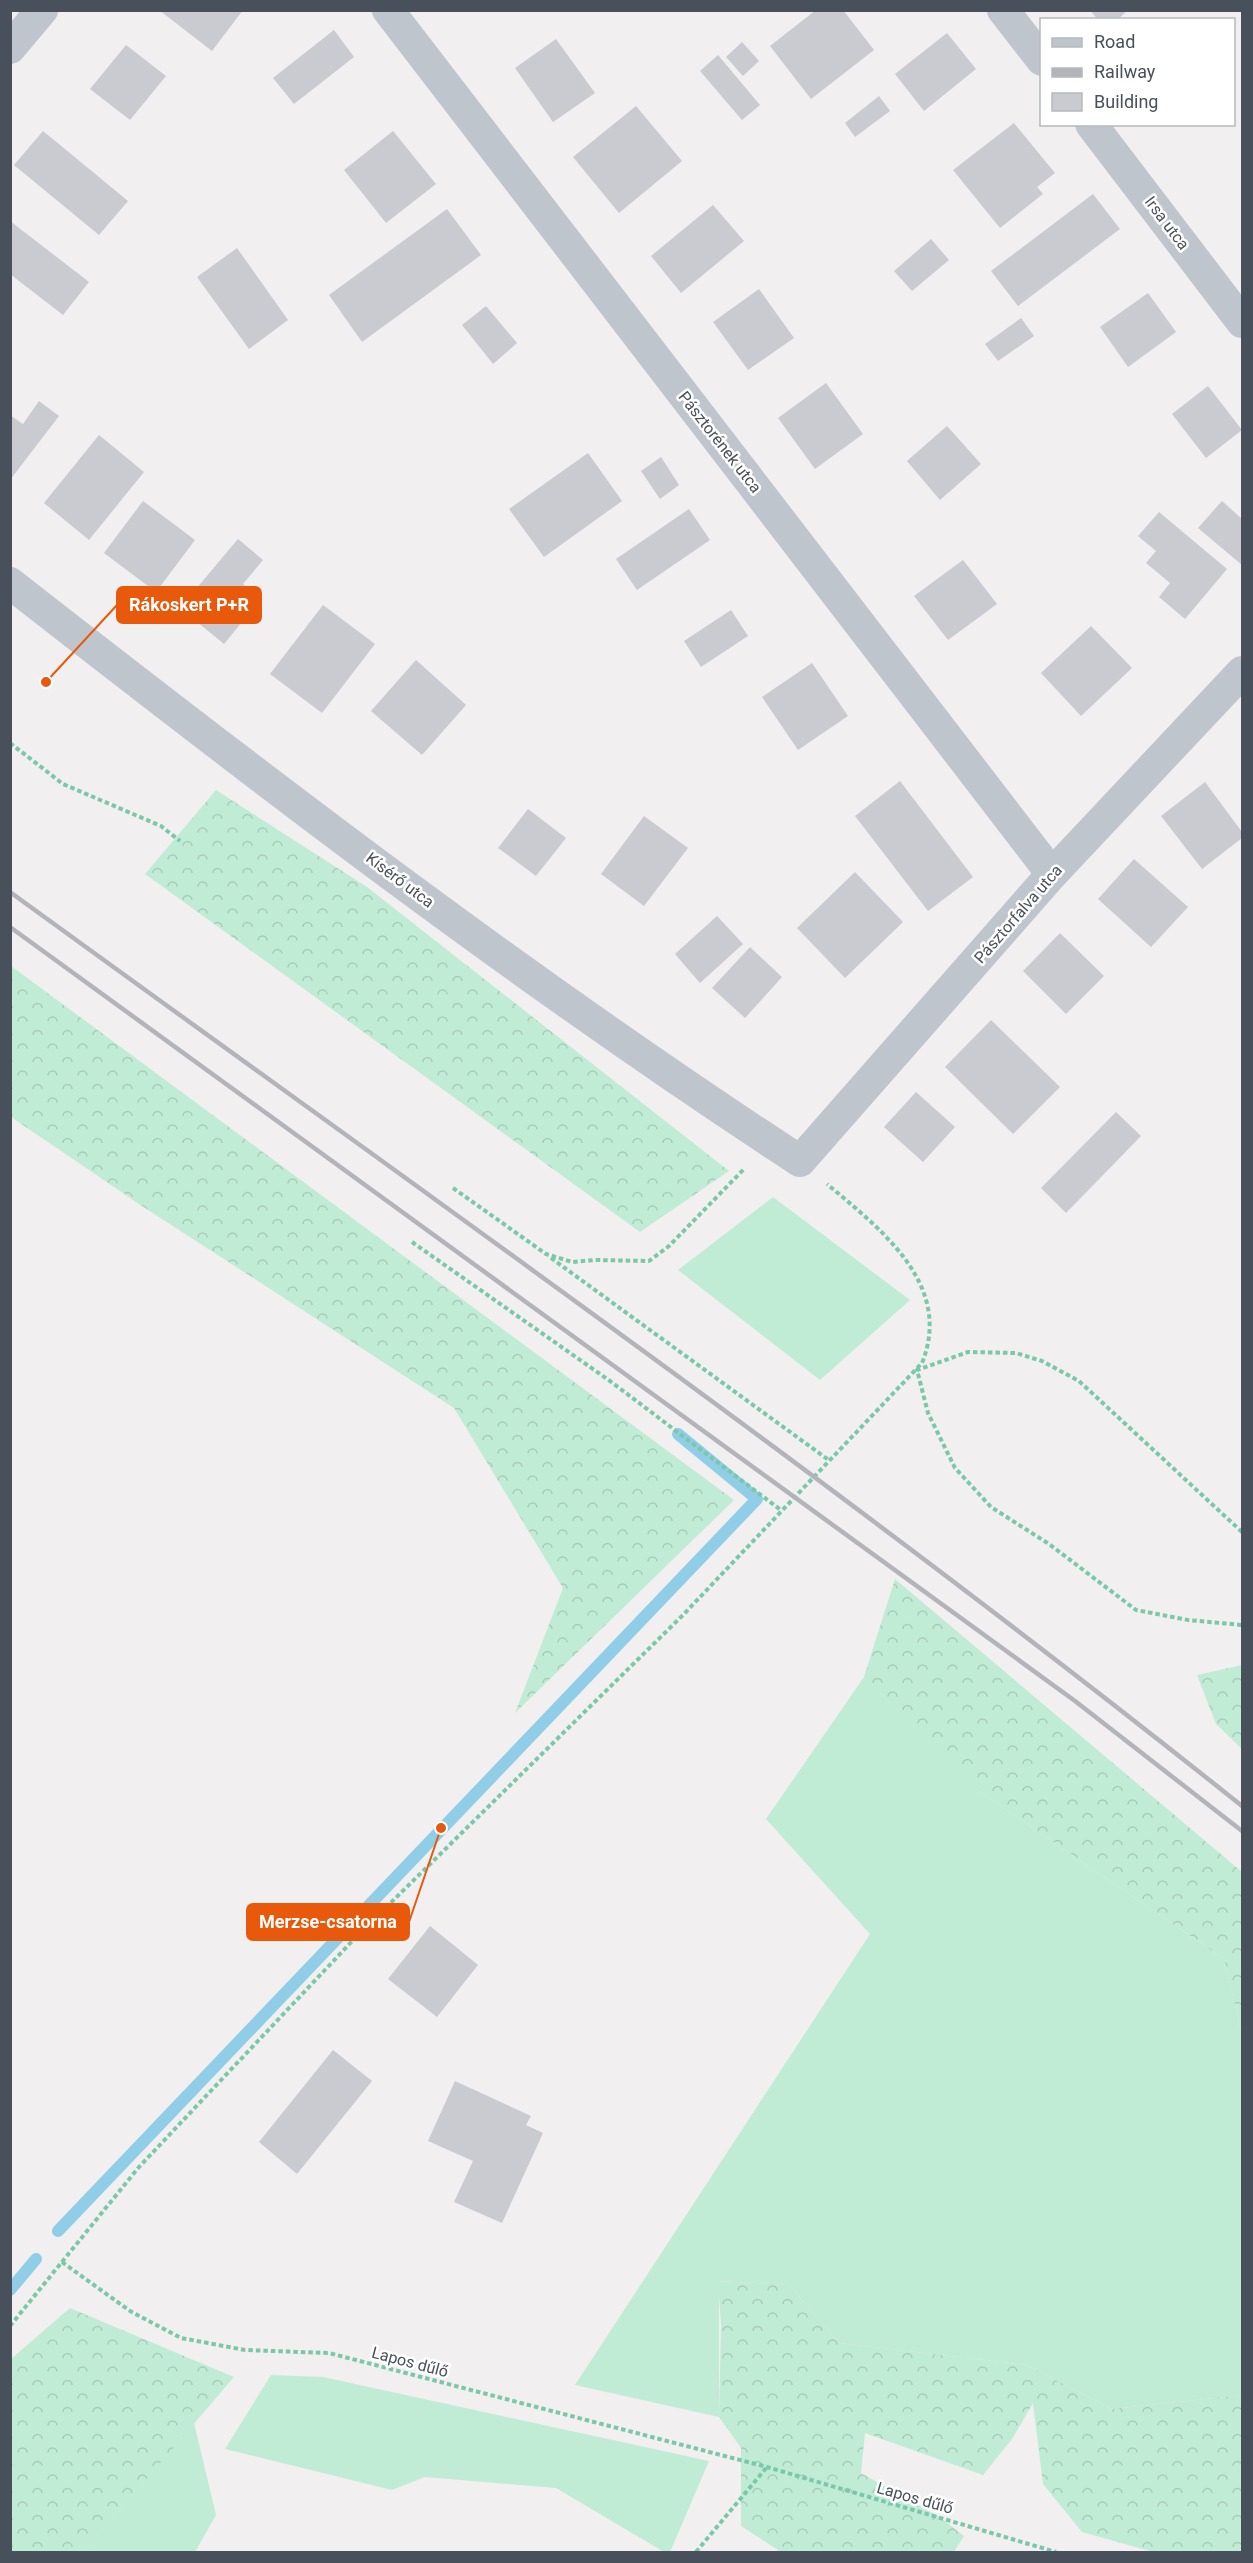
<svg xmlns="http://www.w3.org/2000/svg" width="1253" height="2563" font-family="Roboto,sans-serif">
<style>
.grass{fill:#c0ecd5}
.forest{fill:url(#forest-crowns)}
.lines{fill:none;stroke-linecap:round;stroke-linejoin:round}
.stream{stroke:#90cde6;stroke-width:12}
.building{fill:#c9cbd1}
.path{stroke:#7ac8a9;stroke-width:4;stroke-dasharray:4.5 3;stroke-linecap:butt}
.street{stroke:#bec5cd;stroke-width:32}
.rail{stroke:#b2b4b9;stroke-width:4.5}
.labels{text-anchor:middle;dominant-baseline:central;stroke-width:5;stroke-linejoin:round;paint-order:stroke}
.street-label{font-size:16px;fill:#48515b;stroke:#fff}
.leader{fill:none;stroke:#e8590c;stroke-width:2}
.callout-dot{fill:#e8590c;stroke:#fff;stroke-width:2}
.callout{fill:#e8590c;stroke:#e8590c;stroke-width:2}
.callout-label{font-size:18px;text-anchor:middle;font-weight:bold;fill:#fff}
</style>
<defs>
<pattern id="forest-crowns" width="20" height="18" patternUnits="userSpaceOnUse" patternTransform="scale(1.5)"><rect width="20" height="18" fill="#c0ecd5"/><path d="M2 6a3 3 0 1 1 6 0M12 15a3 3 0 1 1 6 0" fill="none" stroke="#a6ccb9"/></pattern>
</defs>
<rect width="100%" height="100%" fill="#f1efef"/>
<g class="grass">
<polygon points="773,1197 910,1300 820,1380 678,1270"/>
<polygon points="864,1677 976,1789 1224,1959 1242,2035 1242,2395 1112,2409 1027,2365 839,2343 789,2285 719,2281 719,2417 575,2385 870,1934 766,1819"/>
<polygon points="271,2375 323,2377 709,2461 670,2552 664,2552 556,2488 425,2477 392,2490 225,2449"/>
<polygon points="194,2423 216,2515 195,2552 84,2552"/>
</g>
<g class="forest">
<polygon points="216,790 367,887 729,1171 640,1232 145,874"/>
<polygon points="11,966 734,1500 515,1713 563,1588 454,1408 142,1206 11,1117"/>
<polygon points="895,1579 1242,1872 1242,2035 1224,1959 976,1789 864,1677"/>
<polygon points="1242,1665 1242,1749 1216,1724 1197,1675"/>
<polygon points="718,2281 789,2285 839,2343 1027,2365 1112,2409 1242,2395 1242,2552 1153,2552 1082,2532 1043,2484 1033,2403 1012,2439 983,2475 865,2433 861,2473 941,2518 964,2536 954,2552 781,2552 741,2526 741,2448 719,2417 721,2325"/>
<polygon points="70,2308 234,2377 84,2552 11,2552 11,2359"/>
</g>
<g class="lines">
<g class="stream">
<polyline points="58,2231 757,1499 678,1434"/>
<polyline points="10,2290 36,2259"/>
</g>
</g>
<g class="building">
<polygon points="159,10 243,10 212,51"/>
<polygon points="816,10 843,10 874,50 811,99 770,46"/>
<polygon points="1090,10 1128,10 1117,20 1098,20"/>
<polygon points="334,30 354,57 294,104 273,78"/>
<polygon points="947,33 976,69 924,111 895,74"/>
<polygon points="556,39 595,93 553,122 515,68"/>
<polygon points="742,42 759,61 743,76 726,57"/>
<polygon points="126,45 166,76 130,120 90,89"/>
<polygon points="718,55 760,105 742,120 700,71"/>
<polygon points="879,96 890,111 855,137 845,123"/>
<polygon points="636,106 682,161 619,213 573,157"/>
<polygon points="1014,123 1055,173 1037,187 1043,194 1000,228 953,170"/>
<polygon points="43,131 128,201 99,235 14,165"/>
<polygon points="393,131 436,184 386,223 344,170"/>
<polygon points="1093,194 1120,229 1018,306 991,271"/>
<polygon points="713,205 744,241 681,293 651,256"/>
<polygon points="447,209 481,255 362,342 329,295"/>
<polygon points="10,221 89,282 63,315 10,274"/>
<polygon points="931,239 949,260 912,291 894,271"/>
<polygon points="237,248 288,320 249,349 197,277"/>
<polygon points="759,289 794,338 748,370 713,322"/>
<polygon points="1148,293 1176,332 1128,367 1100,327"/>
<polygon points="486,306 517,343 493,364 462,325"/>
<polygon points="1021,318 1034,336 998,361 985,344"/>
<polygon points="826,383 863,434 815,469 778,418"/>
<polygon points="1208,386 1242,430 1206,458 1172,414"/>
<polygon points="39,401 59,416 10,480 10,415 23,424"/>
<polygon points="947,426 981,464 940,500 907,461"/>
<polygon points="99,435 144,472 89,540 44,503"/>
<polygon points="588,453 622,501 544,557 509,509"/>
<polygon points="661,457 679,485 660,499 641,471"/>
<polygon points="143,501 195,540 156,592 104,553"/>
<polygon points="1222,501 1242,519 1242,565 1198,528"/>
<polygon points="689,509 710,540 637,590 616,559"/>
<polygon points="1159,512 1227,569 1185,619 1159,597 1170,583 1146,563 1156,551 1138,536"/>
<polygon points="238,539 263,560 243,584 261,599 224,644 180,608"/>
<polygon points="963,560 997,604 948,640 914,596"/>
<polygon points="323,605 375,644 322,713 270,674"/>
<polygon points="731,610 748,636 701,667 684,641"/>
<polygon points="1091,626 1132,668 1081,716 1041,673"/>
<polygon points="416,660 466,705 422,755 371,711"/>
<polygon points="812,663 848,716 798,750 762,697"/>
<polygon points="900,781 973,877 928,911 855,816"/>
<polygon points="1205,782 1242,832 1242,838 1202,869 1161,816"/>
<polygon points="528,809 566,838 536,876 498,848"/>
<polygon points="644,816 688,848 644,906 601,874"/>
<polygon points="1134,859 1188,907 1151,947 1098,899"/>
<polygon points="855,872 903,922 845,978 797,928"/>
<polygon points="717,916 743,944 700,983 675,954"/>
<polygon points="1060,933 1104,976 1066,1014 1023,971"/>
<polygon points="750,947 782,977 745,1018 712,988"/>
<polygon points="991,1020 1060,1087 1013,1134 945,1067"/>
<polygon points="916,1092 955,1127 923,1162 884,1127"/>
<polygon points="1116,1112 1141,1136 1066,1213 1041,1188"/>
<polygon points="430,1926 478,1965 437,2017 388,1979"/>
<polygon points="333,2050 372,2081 297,2174 259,2142"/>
<polygon points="455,2081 531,2116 526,2125 543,2133 502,2223 454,2202 473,2161 428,2141"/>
</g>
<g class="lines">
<g class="path">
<polyline points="10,743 63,784 161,826 180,841"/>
<polyline points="453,1188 546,1254 572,1262 595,1260 649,1261 669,1246 745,1168"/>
<polyline points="412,1242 610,1381 782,1511"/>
<polyline points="551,1258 830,1461"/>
<polyline points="1242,1532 1079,1381 1042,1361 1016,1353 968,1352 917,1370 928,1413 955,1468 991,1507 1049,1544 1136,1610 1188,1620 1242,1625"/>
<polyline points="62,2262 130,2311 181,2338 245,2350 329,2353 767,2467 1056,2552"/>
<path d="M10,2326L139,2167L357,1936L683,1615L922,1363C954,1284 879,1228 827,1184"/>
<polyline points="696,2552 767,2467"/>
</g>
<g class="street">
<polyline points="388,10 1052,874"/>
<polyline points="1003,10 1042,60"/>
<polyline points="10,48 42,10"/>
<polyline points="1091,124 1242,322"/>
<path d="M10,583C267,784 527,983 800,1161L1052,874L1242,672"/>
</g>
<g class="rail">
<path d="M10,892C424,1193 843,1487 1242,1806"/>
<polyline points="10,927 1075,1701 1242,1831"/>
</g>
</g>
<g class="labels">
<g class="street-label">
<text transform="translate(1167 223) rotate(53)">Irsa utca</text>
<text transform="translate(720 442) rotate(52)">Pásztorének utca</text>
<text transform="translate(400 880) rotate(37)">Kísérő utca</text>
<text transform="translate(1018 914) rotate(-49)">Pásztorfalva utca</text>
<text transform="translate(410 2362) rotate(15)">Lapos dűlő</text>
<text transform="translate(915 2498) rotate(16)">Lapos dűlő</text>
</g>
</g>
<path class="leader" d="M46 682L117 605M441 1828L409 1922"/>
<g class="callout-dot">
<circle cx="46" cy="682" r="6"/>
<circle cx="441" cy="1828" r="6"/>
</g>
<g class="callout">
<rect x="117" y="587" width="144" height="36" rx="6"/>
<rect x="247" y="1904" width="162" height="36" rx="6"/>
</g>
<g class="callout-label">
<text x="189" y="611">Rákoskert P+R</text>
<text x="328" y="1928">Merzse-csatorna</text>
</g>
<rect width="1253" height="2563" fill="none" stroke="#48515b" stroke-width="24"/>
<rect x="1040" y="18" width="195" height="108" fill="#ffffff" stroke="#b6b9bd" stroke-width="1.5"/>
<rect x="1052" y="38" width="30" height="9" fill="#bec5cd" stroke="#b6b9bd" stroke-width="1.5"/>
<text x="1094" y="48" font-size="18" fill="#48515b">Road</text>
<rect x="1052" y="68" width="30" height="9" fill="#b2b4b9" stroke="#b6b9bd" stroke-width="1.5"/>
<text x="1094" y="78" font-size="18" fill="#48515b">Railway</text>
<rect x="1052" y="93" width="30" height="18" fill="#c9cbd1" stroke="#b6b9bd" stroke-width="1.5"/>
<text x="1094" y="108" font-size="18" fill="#48515b">Building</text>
</svg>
